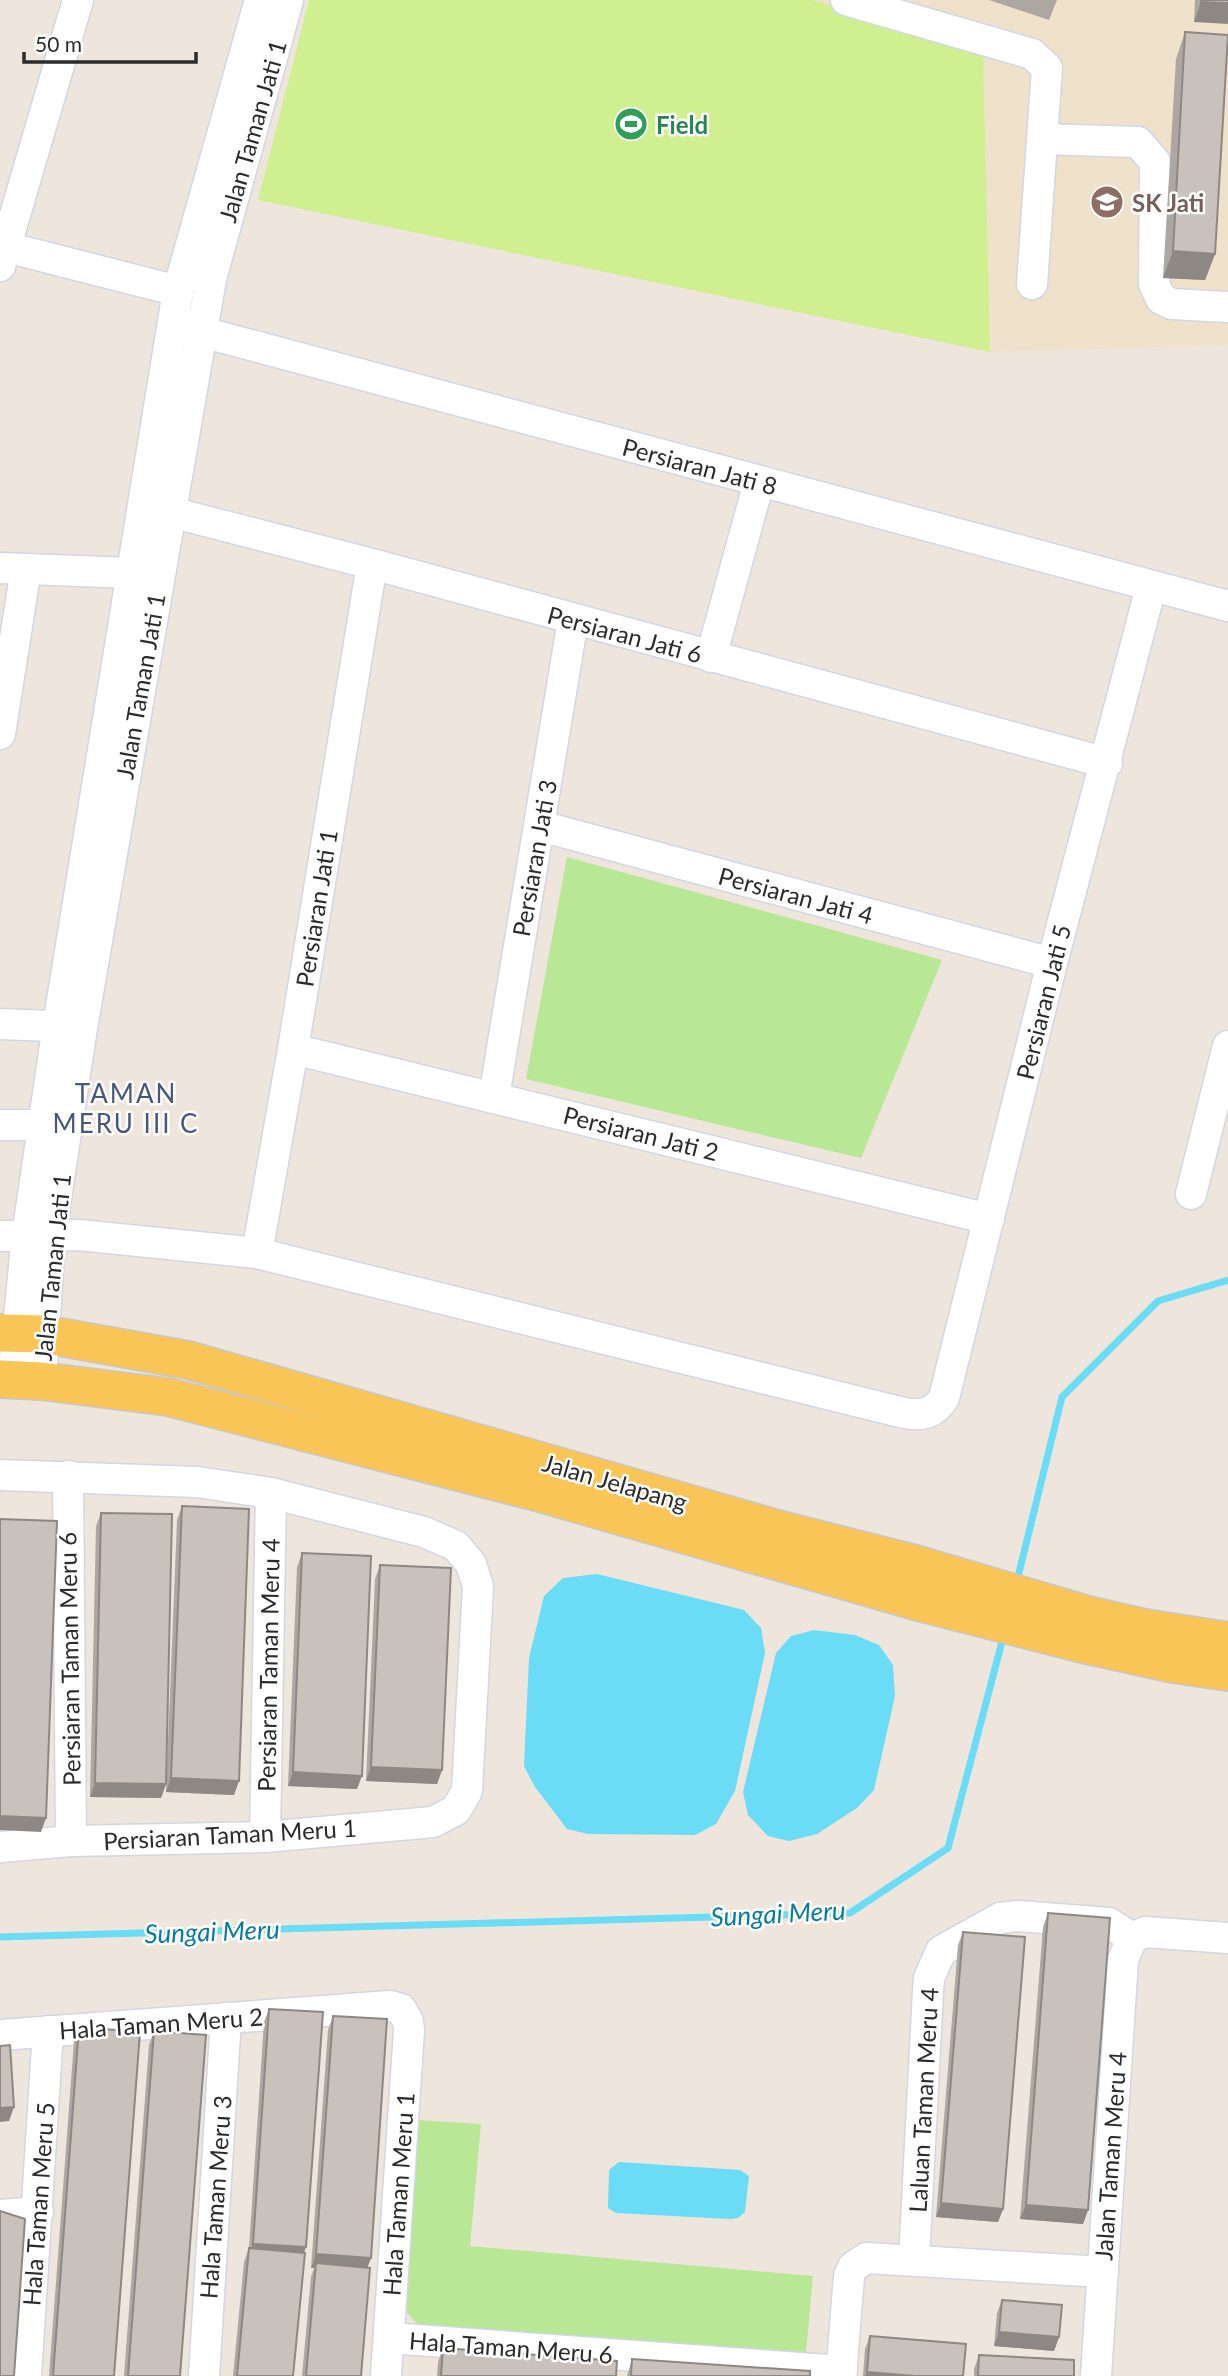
<svg xmlns="http://www.w3.org/2000/svg" width="1228" height="2376" font-family="Lato,sans-serif">
<style>
.education{fill:#f0e1cb}
.green{fill:#b8e796}
.pitch{fill:#cfef91}
.water{fill:#6adcf5}
.lines{fill:none;stroke-linecap:round;stroke-linejoin:round}
.stream{stroke:#6adcf5;stroke-width:7}
.minor-casing{stroke:#d1d7e4;stroke-width:33}
.major-casing{stroke:#c8c8c8;stroke-width:40}
.minor{stroke:#fff;stroke-width:30}
.major{stroke:#f8c556;stroke-width:37}
.wall{fill:#ada7a2}
.shaded-wall{fill:#8d8884}
.building{fill:#c9c2bc;stroke:#8d8884;stroke-width:2}
.labels{text-anchor:middle;dominant-baseline:central;stroke-width:5;stroke-linejoin:round;paint-order:stroke}
.leisure-label{font-size:24px;font-weight:bold;fill:#27864d;stroke:#fff;text-anchor:start}
.street-label{font-size:24px;fill:#2b2b2b;stroke:#fff}
.education-label{font-size:24px;font-weight:bold;fill:#785e54;stroke:#fff;text-anchor:start}
.neighbourhood-label{font-size:26px;letter-spacing:2px;fill:#48577e;stroke:#fff}
.water-label{font-size:26px;font-style:italic;fill:#067ba4;stroke:#fff}
</style>
<rect width="100%" height="100%" fill="#eee5dc"/>
<polygon class="education" points="812,0 1228,0 1228,345 990,352 983,48"/>
<g class="green">
<polygon points="567,857 942,960 861,1158 526,1079"/>
<polygon points="418,2120 481,2124 470,2246 813,2276 806,2352 418,2325 404,2309"/>
</g>
<polygon class="pitch" points="309,0 812,0 983,48 990,352 258,200"/>
<g class="water">
<polygon points="597,1574 744,1610 761,1628 765,1653 735,1791 716,1824 695,1835 588,1834 567,1829 535,1787 524,1766 529,1658 544,1596 563,1578"/>
<polygon points="814,1630 855,1635 879,1645 893,1665 895,1696 874,1790 857,1808 817,1834 789,1841 768,1836 748,1815 743,1792 776,1653 791,1636"/>
<polygon points="619,2162 740,2170 749,2176 745,2212 738,2218 730,2219 616,2213 608,2208 609,2170"/>
</g>
<g class="lines">
<g class="stream">
<polyline points="1016,1585 1062,1397 1158,1301 1228,1280"/>
<polyline points="0,1937 850,1913 948,1848 1004,1634"/>
</g>
<defs>
<g id="minor">
<polyline points="846,0 1032,54 1047,68 1032,284"/>
<polyline points="1043,139 1138,142 1155,162 1154,284 1161,299 1172,304 1228,307"/>
<polyline points="6,247 178,291"/>
<polyline points="0,266 78,0"/>
<polyline points="184,325 202,332 1228,606"/>
<polyline points="151,507 372,564 1107,763"/>
<polyline points="0,568 132,573"/>
<polyline points="711,657 759,482"/>
<polyline points="0,734 26,569"/>
<polyline points="540,826 1052,963"/>
<polyline points="0,1024 76,1027"/>
<polyline points="293,1049 989,1219"/>
<polyline points="494,1097 573,620"/>
<polyline points="0,1125 43,1125"/>
<polyline points="1191,1194 1228,1046"/>
<path d="M0,1236L79,1235L257,1253L904,1413C922,1416 934,1414 944,1398L1052,963L1151,587"/>
<polyline points="257,1253 293,1049 372,564"/>
<polyline points="13,1379 27,1236 58,1025 178,291 260,0"/>
<polyline points="41,1381 50,1237 82,1028 211,279 288,0"/>
<polyline points="0,1475 197,1482 271,1493 424,1532 456,1546 471,1564 478,1586 467,1791 456,1810 433,1822 265,1837 71,1841 0,1847"/>
<polyline points="68,1476 71,1841"/>
<polyline points="265,1837 271,1493"/>
<polyline points="1132,1938 1145,1932 1228,1938"/>
<polyline points="0,2035 390,2006 401,2009 408,2021 409,2031 386,2376"/>
<polyline points="0,2215 38,2212"/>
<polyline points="914,2260 928,1991 929,1978 941,1951 1000,1918 1018,1916 1109,1923 1132,1938"/>
<polyline points="389,2338 842,2371"/>
<polyline points="26,2376 48,2031"/>
<polyline points="204,2376 226,2018"/>
<polyline points="841,2376 849,2276 853,2267 866,2258 1103,2272"/>
<polyline points="1096,2376 1123,1960 1132,1938"/>
</g>
<g id="major">
<polyline points="0,1333 43,1334 188,1360 781,1530 915,1564 1088,1615 1145,1628 1228,1641"/>
<polyline points="0,1379 41,1381 168,1397 540,1493 919,1602 1087,1645 1173,1664 1228,1672"/>
</g>
</defs>
<use href="#minor" class="minor-casing"/>
<use href="#major" class="major-casing"/>
<use href="#minor" class="minor"/>
<use href="#major" class="major"/>
</g>
<g class="wall">
<polygon points="989,0 1057,0 1049,20"/>
<polygon points="1195,0 1228,0 1194,22"/>
<polygon points="1185,32 1215,254 1205,280 1163,278 1176,59"/>
<polygon points="182,1506 234,1795 166,1792 177,1520"/>
<polygon points="101,1513 166,1784 161,1798 90,1797 96,1526"/>
<polygon points="302,1553 357,1789 288,1786 297,1567"/>
<polygon points="380,1565 442,1770 437,1784 366,1781 375,1579"/>
<polygon points="1048,1913 1088,2210 1083,2224 1020,2219 1043,1927"/>
<polygon points="963,1932 1003,2209 998,2222 936,2217 958,1945"/>
<polygon points="269,2009 304,2253 293,2376 233,2376 244,2262 249,2248 264,2022"/>
<polygon points="333,2016 371,2258 367,2268 361,2376 302,2376 311,2277 314,2268 311,2268 328,2030"/>
<polygon points="79,2027 114,2376 49,2376 74,2041"/>
<polygon points="154,2031 180,2376 124,2376 149,2045"/>
<polygon points="1002,2300 1059,2337 1054,2351 994,2346 997,2313"/>
<polygon points="870,2336 963,2376 863,2376 865,2349"/>
<polygon points="443,2348 616,2376 437,2376 438,2362"/>
<polygon points="979,2355 1074,2376 974,2376 974,2369"/>
<polygon points="632,2359 810,2376 627,2376"/>
</g>
<g class="shaded-wall">
<polygon points="1201,2 1228,3 1228,24 1194,22"/>
<polygon points="1173,251 1215,254 1205,280 1163,278"/>
<polygon points="371,1767 442,1770 437,1784 366,1781"/>
<polygon points="293,1772 362,1776 357,1789 288,1786"/>
<polygon points="171,1778 239,1781 234,1795 166,1792"/>
<polygon points="95,1783 166,1784 161,1798 90,1797"/>
<polygon points="0,1816 46,1818 41,1832 0,1830"/>
<polygon points="14,2107 9,2121 0,2122 0,2108"/>
<polygon points="941,2203 1003,2209 998,2222 936,2217"/>
<polygon points="1026,2205 1088,2210 1083,2224 1020,2219"/>
<polygon points="253,2244 306,2247 301,2261 248,2257"/>
<polygon points="316,2254 371,2258 366,2271 316,2263 314,2268 311,2268"/>
<polygon points="999,2332 1059,2337 1054,2351 994,2346"/>
<polygon points="867,2372 915,2376 865,2376"/>
</g>
<g class="building">
<polygon points="1201,0 1228,0 1228,3 1201,2"/>
<polygon points="1185,32 1228,35 1215,254 1173,251"/>
<polygon points="182,1506 249,1509 239,1781 171,1778"/>
<polygon points="101,1513 172,1514 166,1784 95,1783"/>
<polygon points="0,1519 57,1521 46,1818 0,1816"/>
<polygon points="302,1553 371,1556 362,1776 293,1772"/>
<polygon points="380,1565 451,1568 442,1770 371,1767"/>
<polygon points="1048,1913 1110,1918 1088,2210 1026,2205"/>
<polygon points="963,1932 1025,1937 1003,2209 941,2203"/>
<polygon points="269,2009 323,2012 306,2247 253,2244"/>
<polygon points="333,2016 387,2019 371,2258 316,2254"/>
<polygon points="79,2027 140,2032 114,2376 53,2376"/>
<polygon points="154,2031 206,2035 180,2376 128,2376"/>
<polygon points="10,2045 14,2107 0,2108 0,2046"/>
<polygon points="0,2211 25,2219 14,2376 0,2376"/>
<polygon points="249,2248 305,2253 293,2376 237,2376"/>
<polygon points="316,2263 370,2268 361,2376 306,2376"/>
<polygon points="1002,2300 1062,2305 1059,2337 999,2332"/>
<polygon points="870,2336 966,2344 963,2376 915,2376 867,2372"/>
<polygon points="443,2348 617,2361 616,2376 441,2376"/>
<polygon points="979,2355 1074,2360 1074,2376 978,2376"/>
<polygon points="632,2359 810,2371 810,2376 631,2376"/>
</g>
<defs>
<symbol id="stadium-disc" viewBox="-11 -11 22 22"><circle r="9.5" fill="#2e9e5b" stroke="#fff"/><path d="M0-5a6.5 5 0 1 0 0 10a6.5 5 0 1 0 0-10ZM-3.5-1.8h7v3.6h-7Z" fill="#fff"/></symbol>
<symbol id="school-disc" viewBox="-11 -11 22 22"><circle r="9.5" fill="#8d6e63" stroke="#fff"/><path d="M0-5L7-2L0 1L-7-2ZM-4 1L0 2.5L4 1V4Q0 6-4 4Z" fill="#fff"/></symbol>
</defs>
<g fill-rule="evenodd">
<use href="#stadium-disc" x="612" y="105" width="38" height="38"/>
<use href="#school-disc" x="1088" y="183" width="38" height="38"/>
</g>
<g class="labels">
<g class="leisure-label">
<text x="656" y="124">Field</text>
</g>
<g class="street-label">
<text transform="translate(252 131) rotate(-74)">Jalan Taman Jati 1</text>
<text transform="translate(700 466) rotate(15)">Persiaran Jati 8</text>
<text transform="translate(625 634) rotate(15)">Persiaran Jati 6</text>
<text transform="translate(140 686) rotate(-80)">Jalan Taman Jati 1</text>
<text transform="translate(534 858) rotate(-80)">Persiaran Jati 3</text>
<text transform="translate(796 895) rotate(15)">Persiaran Jati 4</text>
<text transform="translate(316 908) rotate(-81)">Persiaran Jati 1</text>
<text transform="translate(1043 1002) rotate(-76)">Persiaran Jati 5</text>
<text transform="translate(641 1133) rotate(14)">Persiaran Jati 2</text>
<text transform="translate(52 1267) rotate(-84)">Jalan Taman Jati 1</text>
<text transform="translate(615 1482) rotate(16)">Jalan Jelapang</text>
<text transform="translate(69 1659) rotate(-91)">Persiaran Taman Meru 6</text>
<text transform="translate(268 1665) rotate(-89)">Persiaran Taman Meru 4</text>
<text transform="translate(230 1834) rotate(-3)">Persiaran Taman Meru 1</text>
<text transform="translate(161 2023) rotate(-4)">Hala Taman Meru 2</text>
<text transform="translate(923 2100) rotate(-87)">Laluan Taman Meru 4</text>
<text transform="translate(1110 2156) rotate(-86)">Jalan Taman Meru 4</text>
<text transform="translate(398 2194) rotate(-86)">Hala Taman Meru 1</text>
<text transform="translate(215 2197) rotate(-86)">Hala Taman Meru 3</text>
<text transform="translate(38 2204) rotate(-86)">Hala Taman Meru 5</text>
<text transform="translate(511 2347) rotate(4)">Hala Taman Meru 6</text>
</g>
<g class="education-label">
<text x="1132" y="202">SK Jati</text>
</g>
<g class="neighbourhood-label">
<text x="126" y="1093">TAMAN<tspan x="126" dy="30">MERU III C</tspan></text>
</g>
<g class="water-label">
<text transform="translate(778 1913) rotate(-3)">Sungai Meru</text>
<text transform="translate(212 1931) rotate(-2)">Sungai Meru</text>
</g>
</g>
<path d="M24 52v10h172v-10" fill="none" stroke="#2b2b2b" stroke-width="3.5"/>
<text x="35" y="52" font-size="21" fill="#2b2b2b" stroke="#ffffff" stroke-width="5" paint-order="stroke">50 m</text>
</svg>
